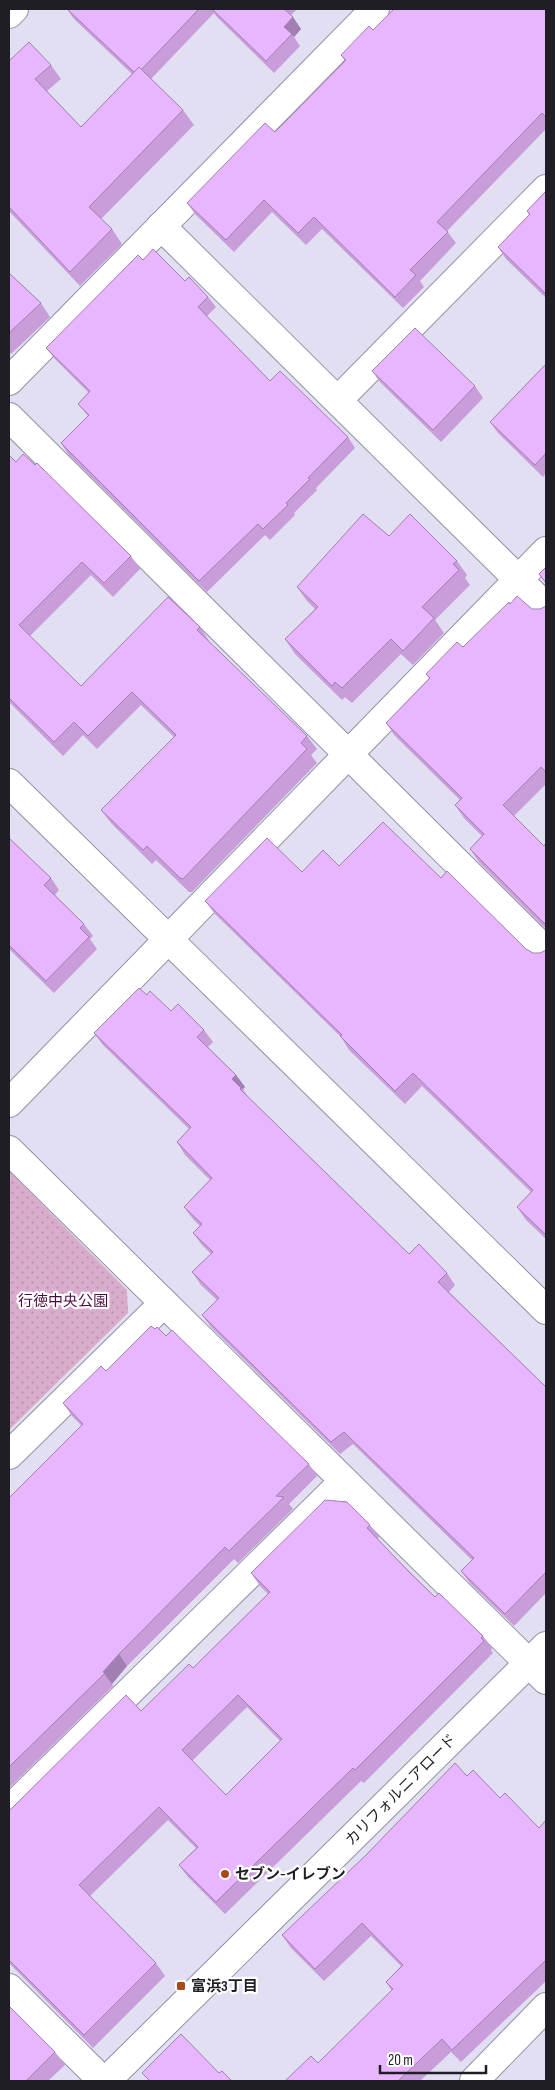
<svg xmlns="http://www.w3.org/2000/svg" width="555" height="2090" font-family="'Sofia Sans Condensed','Noto Sans JP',sans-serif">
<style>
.park{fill:url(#park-dots)}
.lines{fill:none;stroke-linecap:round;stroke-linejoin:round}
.minor-casing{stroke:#9491a4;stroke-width:30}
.tertiary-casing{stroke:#9491a4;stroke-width:30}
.minor{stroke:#fff;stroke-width:28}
.tertiary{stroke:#fff;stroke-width:28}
.wall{fill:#c89dda;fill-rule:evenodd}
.shaded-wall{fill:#a27fb2}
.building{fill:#e8b6fe;stroke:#a27fb2;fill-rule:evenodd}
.poi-dot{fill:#ad481a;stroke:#fff;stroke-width:2}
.labels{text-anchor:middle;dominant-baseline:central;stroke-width:4.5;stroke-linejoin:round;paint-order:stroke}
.park-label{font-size:15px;fill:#4c0c40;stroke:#fff}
.street-label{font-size:15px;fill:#201e25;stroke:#fff}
.poi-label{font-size:15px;font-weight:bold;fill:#201e25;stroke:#fff;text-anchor:start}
</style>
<defs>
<pattern id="park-dots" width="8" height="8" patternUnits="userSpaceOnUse" patternTransform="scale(1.25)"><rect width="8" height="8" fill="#d9abcc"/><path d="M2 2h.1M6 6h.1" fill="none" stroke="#ba93af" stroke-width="1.8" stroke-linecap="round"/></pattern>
</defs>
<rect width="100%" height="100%" fill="#e2dff2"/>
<polygon class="park" points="9,1171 127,1290 128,1313 9,1430"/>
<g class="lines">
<defs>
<g id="minor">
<polyline points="9,14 14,9"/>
<polyline points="161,226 546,607"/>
<polyline points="9,381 375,9"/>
<polyline points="339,399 546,189"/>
<polyline points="9,417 546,951"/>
<polyline points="9,1103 546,551"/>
<polyline points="9,1150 546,1680"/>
<polyline points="9,1455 164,1303"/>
<polyline points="9,1810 344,1481"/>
<polyline points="9,1988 103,2081"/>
<polyline points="474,2081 546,2007"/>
</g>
<g id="tertiary">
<polyline points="9,783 546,1310"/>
<polyline points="106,2081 546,1646"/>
</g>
</defs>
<use href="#minor" class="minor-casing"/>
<use href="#tertiary" class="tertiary-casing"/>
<use href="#minor" class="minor"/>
<use href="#tertiary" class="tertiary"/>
</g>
<g class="wall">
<polygon points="67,9 297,9 291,15 301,29 294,37 300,46 274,73 217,17 214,13 151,79 183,110 194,125 101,219 112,229 122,244 80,286 9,211 9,61 51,65 61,79 47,91 81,127 132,74 74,19"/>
<polygon points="546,9 546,129 447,231 456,243 420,281 424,287 403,308 322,229 306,245 272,212 234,252 195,214 187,203 275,132 345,61 341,55 373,30"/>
<polygon points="546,191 546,298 506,259 498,247 529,215 527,211"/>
<polygon points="143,260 185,281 208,297 216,307 207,316 270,381 348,437 355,448 316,488 317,490 294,513 295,515 270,540 265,535 207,592 68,454 61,443 88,416 78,404 89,393 54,358 46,348"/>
<polygon points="9,273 41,303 50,317 11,354 9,352"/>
<polygon points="546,364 546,473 543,477 498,433 490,422"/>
<polygon points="372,371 475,386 483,398 441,442 380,382"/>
<polygon points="9,455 16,462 35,465 131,556 140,569 113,597 91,575 30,636 81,686 200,627 209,641 208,641 307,736 317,749 311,755 317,763 192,892 189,892 156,860 152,864 111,823 101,810 174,737 141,705 97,749 83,735 63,756 9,702"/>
<polygon points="389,536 457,561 467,575 465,578 470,585 435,620 444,633 413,665 401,654 352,703 345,697 342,700 295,654 285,639 315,609 307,601 297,587"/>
<polygon points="510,604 532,609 540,609 546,606 546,784 514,816 544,846 546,843 546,929 479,862 470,849 482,836 464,818 455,805 460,800 395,736 386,723 429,678 426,674 463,647"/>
<polygon points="9,838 51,878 59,890 55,895 84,924 93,936 90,939 97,949 54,993 9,949"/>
<polygon points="339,866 441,878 526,949 533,953 540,953 546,950 546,1239 526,1220 517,1207 531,1192 422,1086 405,1104 349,1050 341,1037 215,914 205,901 302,872"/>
<polygon points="147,995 171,1011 204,1030 213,1042 208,1047 236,1075 245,1087 243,1089 248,1097 409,1254 447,1273 455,1285 449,1292 546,1387 546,1593 514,1626 470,1583 461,1571 472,1560 353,1444 340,1454 211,1327 202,1315 217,1300 201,1285 192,1272 211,1254 202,1245 193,1233 200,1226 193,1219 184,1207 210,1180 185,1155 177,1142 189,1129 103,1045 94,1033"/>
<polygon points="155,1329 166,1336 309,1464 317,1476 289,1504 293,1509 238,1563 234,1559 127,1666 112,1684 113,1686 9,1788 9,1498 82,1426 72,1416 63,1403 106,1371"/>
<path d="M370,1525L379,1537L377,1539L435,1597L483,1636L492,1648L491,1650L493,1653L364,1783L361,1781L225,1914L188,1877L179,1865L196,1848L168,1820L90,1896L156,1963L165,1976L93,2048L9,1963V1810L141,1711L193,1668L268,1594L260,1586L251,1573ZM247,1707L280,1741L226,1795L192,1761Z"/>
<polygon points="467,1776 500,1798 539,1828 546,1820 546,1981 461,2062 451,2052 420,2081 285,2081 318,2063 392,1991 386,1982 401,1966 371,1936 324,1981 291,1948 282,1935"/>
<polygon points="55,2052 65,2065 48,2081 9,2081"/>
</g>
<g class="shaded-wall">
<polygon points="293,17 301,29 294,37 284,27"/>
<polygon points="236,1075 245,1087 243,1089 241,1088 240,1089 232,1079"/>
<polygon points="119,1654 127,1666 112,1684 103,1672"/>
</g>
<g class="building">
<polygon points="67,9 199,9 141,70 139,67 134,72"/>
<polygon points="212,9 284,9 293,17 284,27 292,34 266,61"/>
<polygon points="394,9 546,9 546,117 542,113 437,222 448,232 410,270 416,275 395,297 314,217 298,233 264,200 226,240 187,203 265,123 275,132 346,60 341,55 369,26 373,30"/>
<polygon points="29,42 51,65 35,79 81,127 139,67 183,110 89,207 112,229 70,272 9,207 9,61"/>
<polygon points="546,191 546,294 498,247 530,214 527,211"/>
<polygon points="153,249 185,281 189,277 208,297 198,307 270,381 280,371 348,437 308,478 310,479 286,503 288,505 263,529 258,524 199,581 61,443 89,415 78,404 90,391 46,348 138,255 143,260"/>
<polygon points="9,273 41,303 9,333"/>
<polygon points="415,328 475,386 433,430 372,371"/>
<polygon points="546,364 546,453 535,465 490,422"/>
<polygon points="23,454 35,465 37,463 131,556 104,583 82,562 19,625 81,686 168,597 200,627 197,630 307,736 301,743 307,749 183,879 180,878 147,846 143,850 101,810 176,735 132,692 88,736 74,722 54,742 9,698 9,455 16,462"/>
<polygon points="363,514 389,536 410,514 457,561 453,564 459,570 422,607 434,618 403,651 391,639 342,688 335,682 332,686 285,639 318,607 297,587"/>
<polygon points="546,567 546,583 539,574"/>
<polygon points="517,596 532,609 540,609 546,606 546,772 541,767 503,805 544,846 546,843 546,925 470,849 484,834 455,805 462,798 386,723 430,678 426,674 457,642 463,647 509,602 510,604"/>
<polygon points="383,822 441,878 447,871 526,949 533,953 540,953 546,950 546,1235 517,1207 533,1190 413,1073 395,1091 340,1036 342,1035 205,901 267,838 302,872 323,850 339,866"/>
<polygon points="9,838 51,878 44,885 84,924 80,928 89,937 46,981 9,945"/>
<polygon points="139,988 147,995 150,991 171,1011 178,1004 204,1030 197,1037 236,1075 232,1079 241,1088 240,1089 409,1254 419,1244 447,1273 438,1282 546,1387 546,1572 505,1614 461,1571 474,1558 344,1432 331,1442 202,1315 219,1298 192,1272 213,1252 193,1233 202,1224 184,1207 212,1178 177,1142 191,1127 94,1033"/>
<polygon points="151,1326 155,1329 157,1327 166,1336 172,1330 309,1464 276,1496 284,1497 229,1551 225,1547 119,1654 103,1672 105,1673 9,1767 9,1498 83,1424 63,1403 101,1366 106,1371"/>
<path d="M325,1500L347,1502L370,1525L367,1528L410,1573L435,1597L439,1593L483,1636L481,1638L484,1641L355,1770L353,1768L216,1902L179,1865L198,1847L159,1807L79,1885L156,1963L84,2035L9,1960V1810L11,1809L126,1695L141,1711L189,1664L193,1668L270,1592L251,1573ZM238,1695L282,1739L226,1795L182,1750Z"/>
<polygon points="455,1763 467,1776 473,1770 500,1798 505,1793 539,1828 546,1820 546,1960 452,2050 442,2039 398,2081 285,2081 311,2056 318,2063 393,1989 386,1982 403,1965 362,1923 315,1969 282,1935 366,1855"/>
<polygon points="9,2006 55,2052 26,2081 9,2081"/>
<polygon points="181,2034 219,2073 222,2071 232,2081 150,2081 142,2073"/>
</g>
<g class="poi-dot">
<circle cx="225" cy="1874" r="5"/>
<rect x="176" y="1981" width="10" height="10" rx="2.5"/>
</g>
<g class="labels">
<g class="park-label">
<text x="63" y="1301">行徳中央公園</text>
</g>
<g class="street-label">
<text transform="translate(401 1790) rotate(-45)">カリフォルニアロード</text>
</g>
<g class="poi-label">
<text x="235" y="1874">セブン-イレブン</text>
<text x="191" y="1986">富浜3丁目</text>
</g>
</g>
<rect width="555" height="2090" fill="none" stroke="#201e25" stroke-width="20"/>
<path d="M380 2065v8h106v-8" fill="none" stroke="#201e25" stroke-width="2.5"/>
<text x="388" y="2065" font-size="15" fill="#201e25" stroke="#ffffff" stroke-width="4" paint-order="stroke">20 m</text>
</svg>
